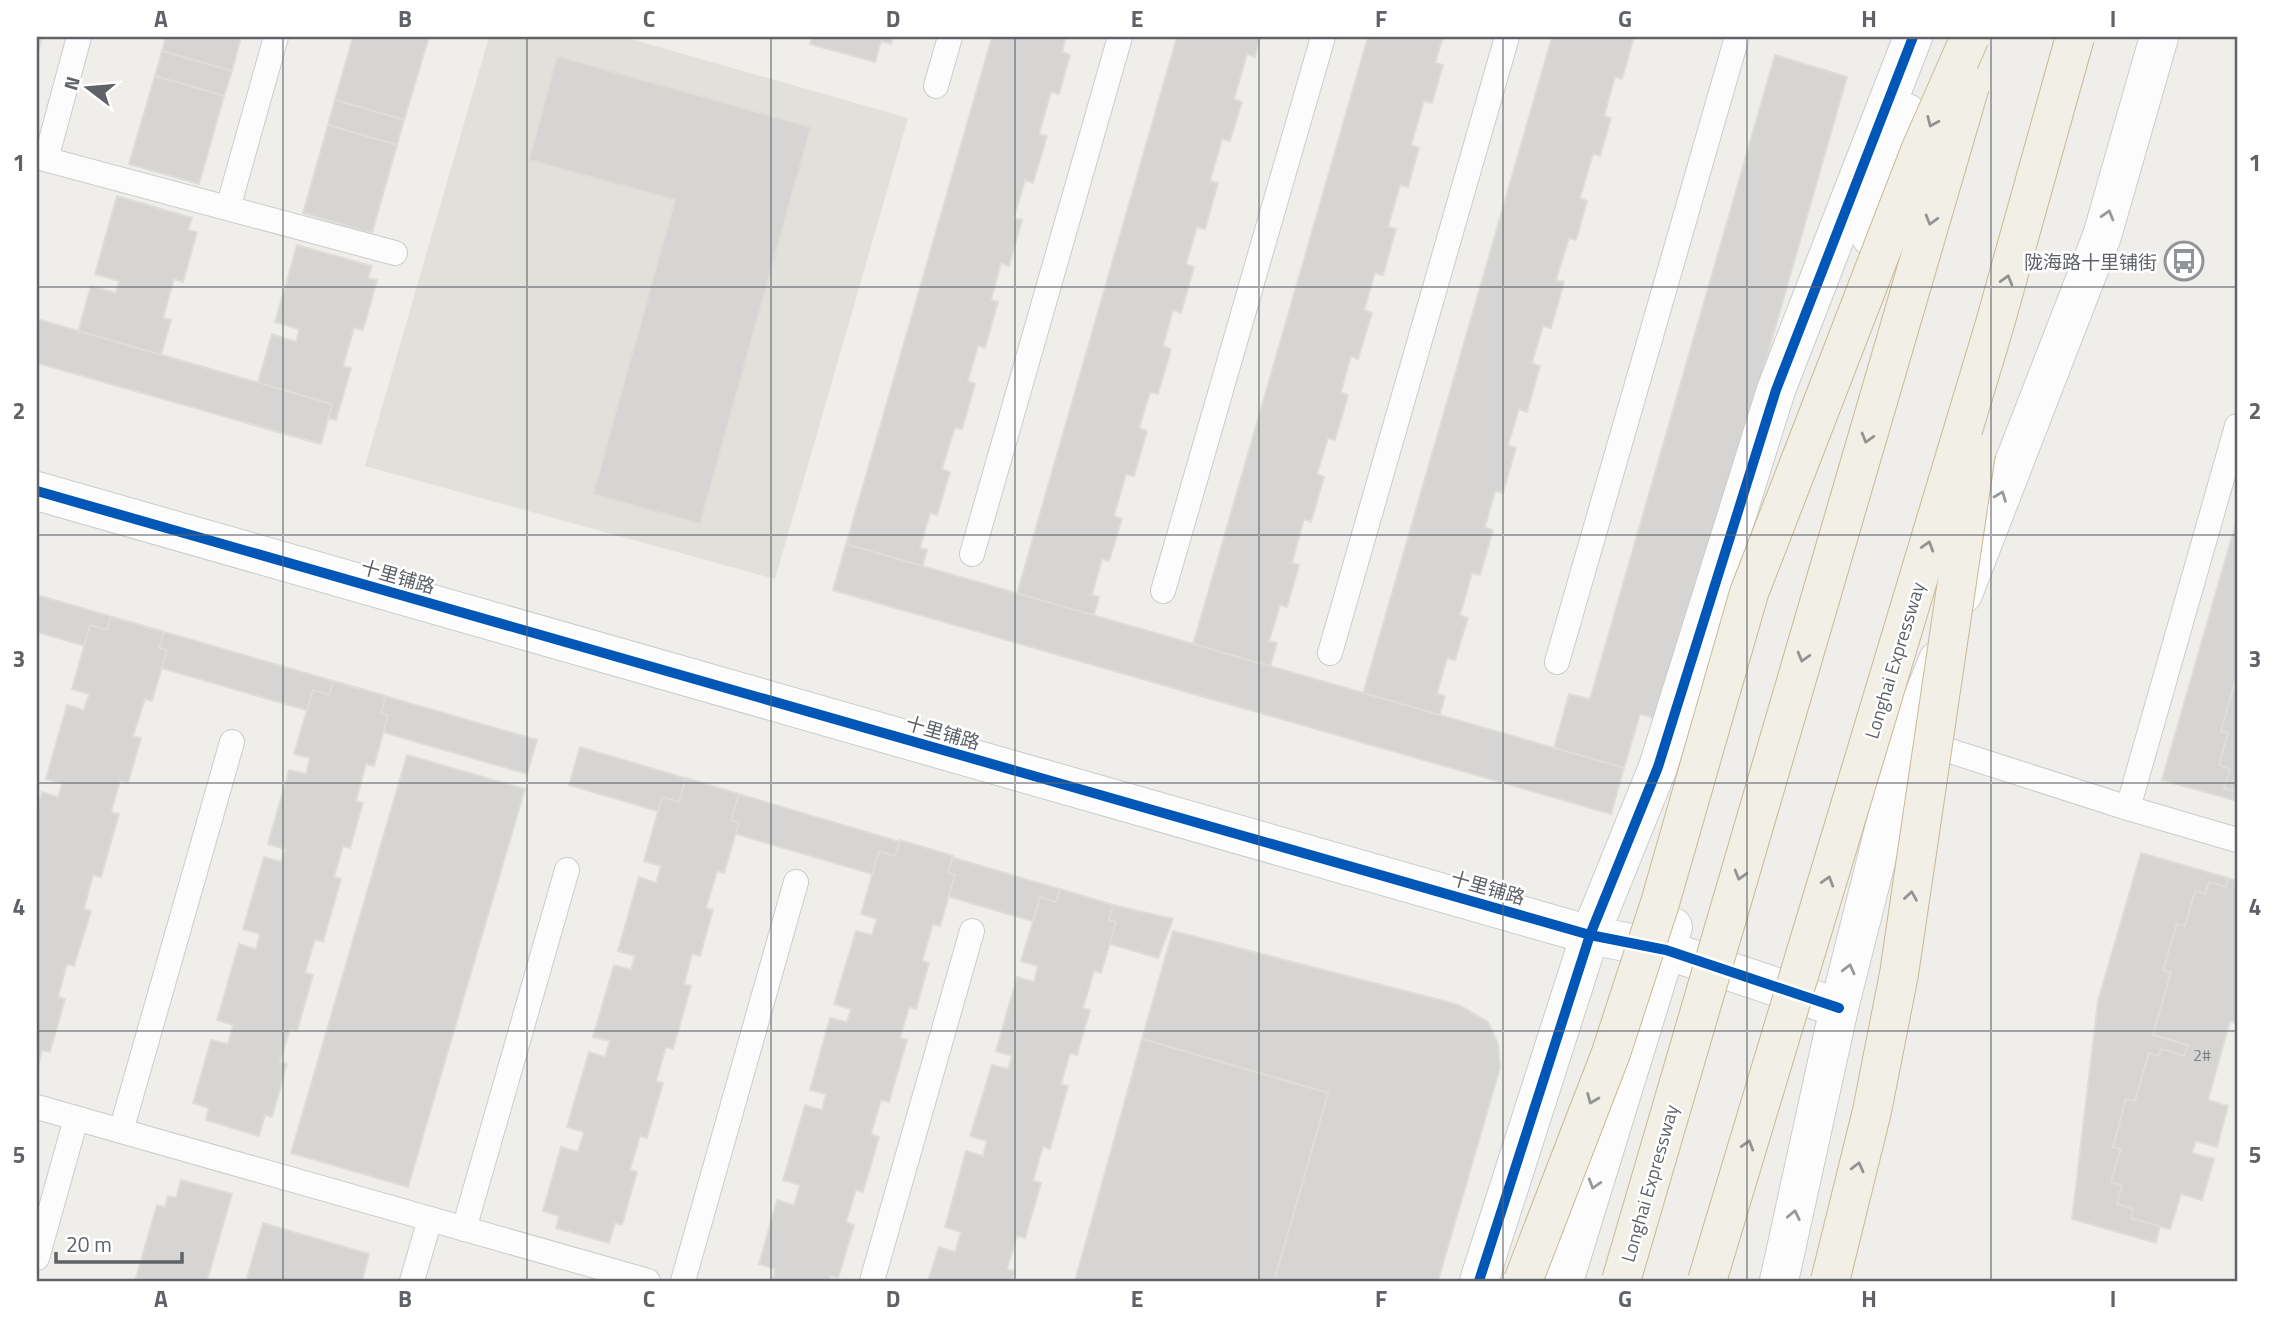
<svg xmlns="http://www.w3.org/2000/svg" width="2274" height="1318" font-family="'Titillium Web','Noto Sans SC',sans-serif">
<style>
.education{fill:#e2e0da}
.building{fill:#d6d5d3;stroke:#deddd9;stroke-width:2}
.lines{fill:none;stroke-linecap:round;stroke-linejoin:round}
.service-casing{stroke:#cbcccc;stroke-width:26}
.tertiary-casing{stroke:#cbcccc;stroke-width:40}
.service{stroke:#fdfcfc;stroke-width:24}
.tertiary{stroke:#fdfcfc;stroke-width:38}
.trunk-bridge-casing{stroke:#c8b996;stroke-width:40;stroke-linecap:butt}
.trunk-bridge{stroke:#f2f0e6;stroke-width:38}
.cycleway-casing{stroke:#fff;stroke-width:15}
.cycleway{stroke:#0057b8;stroke-width:10}
.oneway{stroke:#929494}
.oneway2{stroke:#96999c}
.grid{fill:none;stroke:#5f6368;stroke-width:2;stroke-opacity:0.55}
.labels{text-anchor:middle;dominant-baseline:central;stroke-width:5;stroke-linejoin:round;paint-order:stroke}
.number-label{font-size:16px;fill:#7e8184}
.poi-label{font-size:19px;fill:#5f6368;stroke:#fff;text-anchor:end}
.street-label{font-size:19px;fill:#5f6368;stroke:#fff}
.neatline{fill:none;stroke:#5f6368;stroke-width:2.5}
.grid-label{font-size:23px;text-anchor:middle;font-weight:bold;fill:#5f6368}
</style>
<rect width="100%" height="100%" fill="#efeeea"/>
<polygon class="education" points="489,37 624,37 908,118 775,579 365,466"/>
<g class="building">
<polygon points="37,37 42,37 39,49 37,49"/>
<polygon points="166,37 241,37 232,71 162,51"/>
<polygon points="353,37 429,37 404,120 335,100"/>
<polygon points="812,37 893,37 891,44 881,41 875,62 810,44"/>
<polygon points="992,37 1066,37 1062,52 1070,55 1059,94 1051,92 1039,134 1047,136 1033,183 1025,180 1014,218 1022,220 1009,266 1001,263 991,300 998,302 985,348 978,345 968,381 975,384 962,429 955,427 942,469 950,472 937,515 930,513 920,548 927,550 915,592 908,590 902,610 833,590"/>
<polygon points="1177,37 1260,37 1255,57 1247,54 1234,99 1242,102 1230,141 1222,139 1210,181 1218,183 1205,229 1197,227 1186,264 1194,267 1181,313 1173,310 1163,346 1171,349 1158,394 1150,392 1139,428 1147,431 1134,476 1126,474 1114,516 1122,519 1109,561 1102,559 1092,595 1099,597 1087,639 1080,637 1073,659 1004,639"/>
<polygon points="1368,37 1443,37 1435,63 1443,65 1432,103 1424,101 1411,145 1419,148 1408,187 1400,185 1388,227 1396,229 1383,275 1375,273 1364,310 1372,313 1358,359 1351,356 1341,392 1348,395 1335,440 1328,438 1317,474 1324,477 1311,522 1304,519 1292,563 1299,565 1287,607 1280,605 1269,641 1277,643 1265,685 1257,683 1250,710 1180,690"/>
<polygon points="1552,37 1634,37 1622,79 1615,77 1604,116 1611,118 1600,156 1593,154 1580,198 1587,201 1576,240 1569,238 1556,280 1564,282 1551,328 1543,326 1532,363 1540,366 1527,412 1519,409 1508,445 1516,448 1503,493 1495,491 1485,527 1493,530 1480,575 1472,573 1460,615 1468,618 1455,660 1447,658 1437,694 1445,696 1433,738 1425,736 1419,758 1350,739"/>
<polygon points="162,51 232,71 224,96 155,76"/>
<polygon points="1775,55 1847,77 1663,720 1640,714 1624,768 1554,748 1569,694 1590,699"/>
<polygon points="557,56 811,127 700,524 593,494 675,200 529,160"/>
<polygon points="155,76 224,96 199,184 129,164"/>
<polygon points="335,100 404,120 397,145 328,125"/>
<polygon points="328,125 397,145 372,233 303,213"/>
<polygon points="117,196 192,218 188,230 197,232 183,282 174,279 163,318 171,320 156,372 148,369 142,393 67,371 91,286 116,293 119,281 95,274"/>
<polygon points="297,245 372,266 368,278 377,280 363,330 354,328 343,366 351,368 336,420 328,418 321,444 246,423 272,334 296,342 299,329 275,322"/>
<polygon points="37,319 332,404 321,444 37,363"/>
<polygon points="2237,519 2237,683 2235,682 2221,731 2228,733 2219,765 2230,769 2224,788 2237,792 2237,801 2162,780"/>
<polygon points="846,544 1624,768 1611,814 833,590"/>
<polygon points="37,595 537,740 527,774 37,632"/>
<polygon points="111,617 164,632 159,648 167,650 152,701 145,699 133,736 141,738 128,783 120,781 111,812 119,814 101,877 93,875 84,909 91,911 74,966 67,964 58,997 65,999 50,1052 42,1050 37,1070 37,809 42,792 58,797 62,784 46,779 67,705 84,710 89,694 72,689 90,625 107,630"/>
<polygon points="333,681 386,696 381,713 388,715 374,766 366,764 356,801 363,803 350,848 343,846 334,877 341,879 323,942 315,939 305,973 313,975 297,1031 290,1029 280,1062 287,1064 272,1117 265,1115 259,1136 206,1120 209,1108 193,1103 211,1040 228,1044 233,1025 217,1020 239,944 256,949 260,934 243,929 264,857 281,862 285,849 268,844 289,770 306,774 310,758 294,754 313,690 329,695"/>
<polygon points="2235,682 2237,683 2237,792 2224,788 2230,769 2219,765 2228,733 2221,731"/>
<polygon points="580,747 1113,905 1173,919 1158,958 569,785"/>
<polygon points="407,755 525,789 408,1187 291,1153"/>
<polygon points="686,778 739,794 731,820 739,822 724,873 717,871 706,908 713,910 700,956 692,954 684,984 691,986 673,1049 666,1047 656,1081 663,1083 647,1138 640,1136 630,1170 637,1172 622,1225 615,1223 609,1243 556,1228 559,1216 543,1211 561,1147 578,1152 584,1132 567,1127 589,1052 605,1057 610,1041 593,1037 614,965 631,970 635,956 618,951 639,877 656,883 661,866 644,861 662,797 679,802"/>
<polygon points="900,840 953,856 948,873 955,875 940,926 933,924 922,961 929,963 916,1009 909,1007 900,1038 907,1040 889,1102 881,1100 871,1134 879,1137 863,1192 856,1190 846,1222 854,1225 838,1278 831,1276 829,1281 772,1281 775,1269 759,1264 777,1200 794,1205 800,1185 783,1180 805,1105 822,1110 826,1094 810,1090 830,1018 847,1022 851,1009 834,1004 856,931 872,935 877,919 861,914 879,851 895,856"/>
<polygon points="2141,853 2228,878 2226,887 2209,882 2205,894 2195,891 2185,926 2177,924 2163,970 2171,972 2153,1035 2188,1045 2184,1056 2161,1049 2159,1056 2149,1053 2135,1101 2126,1099 2113,1147 2121,1149 2111,1182 2122,1185 2117,1204 2133,1209 2131,1218 2160,1226 2156,1243 2072,1219 2098,1001"/>
<polygon points="2228,878 2237,881 2237,1023 2230,1021 2208,1100 2228,1106 2217,1147 2196,1141 2192,1153 2214,1159 2202,1200 2181,1194 2170,1229 2131,1218 2133,1209 2117,1204 2122,1185 2111,1182 2121,1149 2113,1147 2126,1099 2135,1101 2149,1053 2159,1056 2161,1049 2184,1056 2188,1045 2153,1035 2171,972 2163,970 2177,924 2185,926 2195,891 2205,894 2209,882 2226,887"/>
<polygon points="1060,889 1113,905 1109,920 1116,922 1101,973 1094,971 1083,1008 1090,1010 1077,1055 1070,1053 1061,1084 1068,1086 1050,1149 1043,1146 1033,1181 1041,1183 1025,1238 1017,1236 1007,1269 1015,1271 1012,1281 928,1281 939,1247 955,1252 961,1232 945,1227 966,1151 983,1156 987,1141 970,1136 992,1065 1008,1069 1012,1056 996,1051 1017,977 1034,982 1038,966 1021,961 1040,897 1056,902"/>
<polygon points="1173,931 1459,1005 1488,1022 1498,1044 1500,1068 1438,1281 1274,1281 1328,1093 1142,1039"/>
<polygon points="1142,1039 1328,1093 1274,1281 1075,1281"/>
<polygon points="181,1180 232,1194 207,1281 135,1281 157,1205 165,1207 168,1196 176,1198"/>
<polygon points="263,1223 369,1254 362,1281 246,1281"/>
</g>
<g class="lines">
<defs>
<g id="service">
<polyline points="936,86 950,37"/>
<polyline points="37,157 395,253"/>
<polyline points="46,159 79,37"/>
<polyline points="228,208 276,37"/>
<polyline points="972,554 1120,37"/>
<polyline points="1163,591 1323,37"/>
<polyline points="1330,653 1507,37"/>
<polyline points="1557,662 1737,37"/>
<polyline points="1922,742 2128,808 2237,840"/>
<polyline points="2128,808 2237,426"/>
<polyline points="37,1107 648,1281"/>
<polyline points="121,1131 232,742"/>
<polyline points="464,1229 567,870"/>
<polyline points="37,1258 76,1119"/>
<polyline points="412,1281 430,1219"/>
<polyline points="683,1281 796,882"/>
<polyline points="872,1281 972,931"/>
</g>
<g id="tertiary">
<polyline points="1871,237 1907,113"/>
<polyline points="37,491 1590,935 1666,950 1839,1008"/>
<polyline points="1963,594 2102,236 2159,37"/>
<polyline points="1479,1281 1590,935 1658,767 1776,390 1913,37"/>
<polyline points="1564,1281 1673,927"/>
<polyline points="1779,1281 1839,1008 1907,738 1938,660"/>
</g>
</defs>
<use href="#service" class="service-casing"/>
<use href="#tertiary" class="tertiary-casing"/>
<use href="#service" class="service"/>
<use href="#tertiary" class="tertiary"/>
<defs>
<g id="trunk-bridge">
<polyline points="1523,1281 1611,1053 1660,903 1749,593 1920,151 1970,37"/>
<polyline points="1621,1281 1970,86"/>
<polyline points="1707,1281 1994,327 2075,37"/>
<polyline points="1830,1281 1872,1111 1899,974 1976,453"/>
</g>
</defs>
<use href="#trunk-bridge" class="trunk-bridge-casing"/>
<use href="#trunk-bridge" class="trunk-bridge"/>
<defs>
<g id="cycleway">
<polyline points="37,491 1590,935 1666,950 1839,1008"/>
<polyline points="1479,1281 1590,935 1658,767 1776,390 1913,37"/>
</g>
</defs>
<use href="#cycleway" class="cycleway-casing"/>
<use href="#cycleway" class="cycleway"/>
</g>
<defs><path id="oneway-chevron" d="M-2-3.5L2.5 0L-2 3.5" fill="none" stroke-width="1.6" stroke-linecap="round" stroke-linejoin="round" transform="scale(1.75)"/></defs>
<g class="oneway">
<use href="#oneway-chevron" transform="translate(1932 122) rotate(114)"/>
<use href="#oneway-chevron" transform="translate(1931 220) rotate(106)"/>
<use href="#oneway-chevron" transform="translate(2007 280) rotate(-74)"/>
<use href="#oneway-chevron" transform="translate(1867 438) rotate(106)"/>
<use href="#oneway-chevron" transform="translate(1928 546) rotate(-73)"/>
<use href="#oneway-chevron" transform="translate(1803 657) rotate(106)"/>
<use href="#oneway-chevron" transform="translate(1740 875) rotate(106)"/>
<use href="#oneway-chevron" transform="translate(1828 881) rotate(-73)"/>
<use href="#oneway-chevron" transform="translate(1911 896) rotate(-81)"/>
<use href="#oneway-chevron" transform="translate(1592 1099) rotate(112)"/>
<use href="#oneway-chevron" transform="translate(1748 1145) rotate(-73)"/>
<use href="#oneway-chevron" transform="translate(1858 1167) rotate(-76)"/>
</g>
<g class="oneway2">
<use href="#oneway-chevron" transform="translate(2108 215) rotate(-74)"/>
<use href="#oneway-chevron" transform="translate(2001 496) rotate(-69)"/>
<use href="#oneway-chevron" transform="translate(1849 969) rotate(-76)"/>
<use href="#oneway-chevron" transform="translate(1594 1184) rotate(107)"/>
<use href="#oneway-chevron" transform="translate(1794 1215) rotate(-78)"/>
</g>
<path class="grid" d="M283,37V1281M527,37V1281M771,37V1281M1015,37V1281M1259,37V1281M1503,37V1281M1747,37V1281M1991,37V1281M37,287H2237M37,535H2237M37,783H2237M37,1031H2237"/>
<defs>
<symbol id="bus-ring" viewBox="-11 -11 22 22"><circle r="9.5" fill="#fff" stroke="#919496" stroke-width="1.5"/><path d="M-5-6H5V4H4V6H2V4H-2V6H-4V4H-5ZM-3.5-4V0h7V-4ZM-3.5 1.2v1.5H-2V1.2ZM2 1.2v1.5H3.5V1.2Z" fill="#919496"/></symbol>
</defs>
<g fill-rule="evenodd">
<use href="#bus-ring" x="2162" y="239" width="44" height="44"/>
</g>
<g class="labels">
<g class="number-label">
<text x="2202" y="1055">2#</text>
</g>
<g class="poi-label">
<text x="2157" y="261">陇海路十里铺街</text>
</g>
<g class="street-label">
<text transform="translate(398 576) rotate(16)">十里铺路</text>
<text transform="translate(1894 660) rotate(-73)">Longhai Expressway</text>
<text transform="translate(943 732) rotate(16)">十里铺路</text>
<text transform="translate(1488 887) rotate(16)">十里铺路</text>
<text transform="translate(1649 1183) rotate(-74)">Longhai Expressway</text>
</g>
</g>
<rect width="2274" height="1318" fill="none" stroke="#ffffff" stroke-width="77"/>
<g transform="translate(88 88) rotate(286)" stroke="#ffffff" stroke-width="5" paint-order="stroke">
<path d="M0-5L12 26L0 18L-12 26Z" fill="#5f6368"/>
<text y="-10" font-size="19" font-weight="bold" text-anchor="middle" fill="#5f6368">N</text>
</g>
<path d="M56 1252v10h126v-10" fill="none" stroke="#5f6368" stroke-width="3.5"/>
<text x="66" y="1252" font-size="21" fill="#5f6368" stroke="#ffffff" stroke-width="5" paint-order="stroke">20 m</text>
<rect x="38" y="38" width="2198" height="1242" class="neatline"/>
<g class="grid-label">
<text x="161" y="27">A</text>
<text x="405" y="27">B</text>
<text x="649" y="27">C</text>
<text x="893" y="27">D</text>
<text x="1137" y="27">E</text>
<text x="1381" y="27">F</text>
<text x="1625" y="27">G</text>
<text x="1869" y="27">H</text>
<text x="2113" y="27">I</text>
<text x="19" y="171">1</text>
<text x="2255" y="171">1</text>
<text x="19" y="419">2</text>
<text x="2255" y="419">2</text>
<text x="19" y="667">3</text>
<text x="2255" y="667">3</text>
<text x="19" y="915">4</text>
<text x="2255" y="915">4</text>
<text x="19" y="1163">5</text>
<text x="2255" y="1163">5</text>
<text x="161" y="1307">A</text>
<text x="405" y="1307">B</text>
<text x="649" y="1307">C</text>
<text x="893" y="1307">D</text>
<text x="1137" y="1307">E</text>
<text x="1381" y="1307">F</text>
<text x="1625" y="1307">G</text>
<text x="1869" y="1307">H</text>
<text x="2113" y="1307">I</text>
</g>
</svg>
